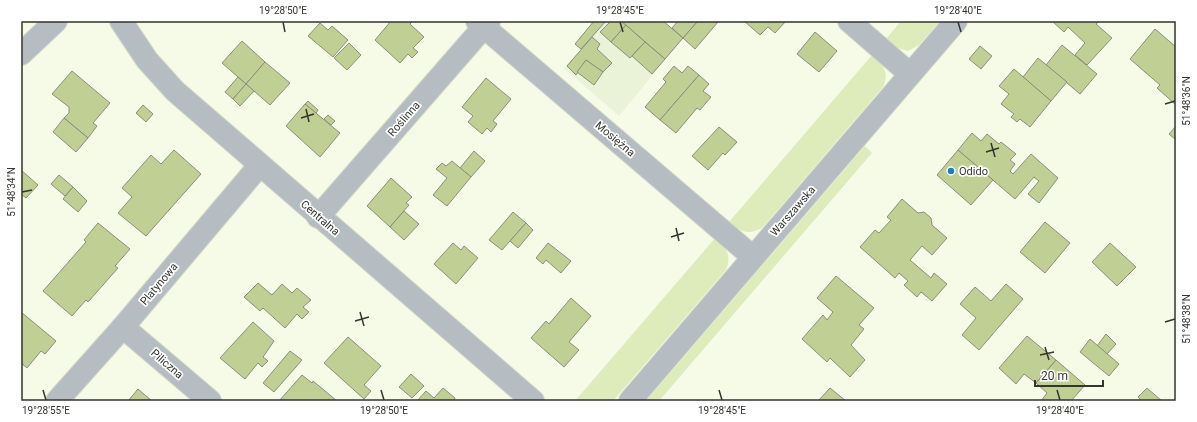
<svg xmlns="http://www.w3.org/2000/svg" width="1197" height="422" font-family="Roboto,sans-serif">
<style>
.built{fill:#eaf2d7}
.green{fill:#deebbb}
.building{fill:#c0cf93;stroke:#8b8f7e}
.lines{fill:none;stroke-linecap:round;stroke-linejoin:round}
.minor-casing{stroke:#d3d7c7;stroke-width:24}
.tertiary-casing{stroke:#d3d7c7;stroke-width:24}
.minor{stroke:#b5bcc2;stroke-width:22}
.tertiary{stroke:#b5bcc2;stroke-width:22}
.ticks{fill:none;stroke:#33352e;stroke-width:1.5}
.poi-dot{fill:#207cc9;stroke:#fff;stroke-width:1.5}
.labels{text-anchor:middle;dominant-baseline:central;stroke-width:3.5;stroke-linejoin:round;paint-order:stroke}
.street-label{font-size:11px;fill:#33352e;stroke:#fff}
.poi-label{font-size:11px;fill:#33352e;stroke:#fff;text-anchor:start}
.neatline{fill:none;stroke:#33352e;stroke-width:1.5}
.ticks-label{font-size:10px;text-anchor:middle;fill:#33352e}
</style>
<rect width="100%" height="100%" fill="#f6fbe8"/>
<polygon class="built" points="606,21 663,21 683,38 619,116 564,68"/>
<g class="green">
<polygon points="901,21 940,21 919,45 908,51 895,47 886,39"/>
<path d="M872,55C883,65 890,72 883,87L763,227C750,236 740,232 729,222Z"/>
<polygon points="865,146 872,153 659,401 646,401"/>
<path d="M716,237C726,247 733,257 725,271L613,401H575Z"/>
</g>
<g class="building">
<polygon points="391,21 410,21 412,22 410,24 424,37 413,48 418,52 412,58 408,54 400,63 375,40"/>
<polygon points="594,21 606,21 581,49 575,44"/>
<polygon points="611,21 621,21 626,25 611,42 600,32"/>
<polygon points="621,21 663,21 683,38 665,59"/>
<polygon points="678,21 698,21 683,38 672,28"/>
<polygon points="698,21 718,22 695,49 683,38"/>
<polygon points="744,21 786,21 775,33 768,27 760,35"/>
<polygon points="1052,21 1099,21 1096,24 1112,38 1087,65 1075,55 1085,43 1068,27 1064,32"/>
<polygon points="320,23 328,30 332,26 348,40 333,57 308,36"/>
<polygon points="626,25 645,42 630,58 611,42"/>
<polygon points="1155,29 1176,47 1176,105 1157,88 1160,85 1130,59"/>
<polygon points="815,32 837,51 819,72 797,54"/>
<polygon points="592,37 600,44 597,49 612,63 603,72 586,60 576,75 567,66"/>
<polygon points="242,41 265,62 246,84 222,63"/>
<polygon points="645,42 665,59 652,74 632,56"/>
<polygon points="349,43 361,55 347,70 334,58"/>
<polygon points="1062,45 1097,74 1080,94 1046,65"/>
<polygon points="980,46 992,56 981,69 969,59"/>
<polygon points="1038,58 1067,82 1051,101 1023,77"/>
<polygon points="586,60 603,72 594,85 577,72"/>
<polygon points="265,62 290,83 270,105 246,84"/>
<polygon points="674,66 682,73 688,66 699,75 660,120 645,107 666,82 663,79"/>
<polygon points="1014,69 1051,101 1030,127 1020,119 1017,122 1011,117 1014,114 1001,104 1009,94 999,86"/>
<polygon points="72,71 110,103 93,123 97,126 88,138 64,118 69,113 69,107 52,94"/>
<polygon points="699,75 709,84 703,91 711,97 700,110 697,108 676,133 660,120"/>
<polygon points="238,77 246,84 233,99 225,92"/>
<polygon points="486,78 511,99 493,121 497,124 491,132 487,128 482,134 468,122 473,116 462,107"/>
<polygon points="246,84 254,91 240,106 233,99"/>
<polygon points="308,101 318,110 316,113 305,104"/>
<polygon points="305,104 340,133 320,157 286,126"/>
<polygon points="143,105 153,114 146,122 136,113"/>
<polygon points="328,115 335,121 331,125 324,119"/>
<polygon points="64,118 88,138 76,152 53,132"/>
<polygon points="1176,126 1176,140 1169,134"/>
<polygon points="719,127 737,142 725,155 723,153 708,170 692,156"/>
<polygon points="972,133 981,141 987,134 999,144 1001,142 1016,154 1010,160 1015,164 1010,171 1013,174 1031,154 1058,178 1039,203 1028,194 1039,181 1034,177 1015,199 958,150"/>
<polygon points="174,150 201,174 146,236 118,213 132,197 122,188 151,155 161,164"/>
<polygon points="958,150 993,180 971,205 937,175"/>
<polygon points="474,151 485,161 471,177 460,168"/>
<polygon points="452,161 471,177 447,206 433,195 447,178 436,169 442,163 446,166"/>
<polygon points="21,170 38,185 26,198 21,194"/>
<polygon points="59,175 73,187 65,196 51,184"/>
<polygon points="391,178 412,197 406,203 409,205 390,227 367,206"/>
<polygon points="73,187 87,201 78,212 63,199"/>
<polygon points="902,199 918,213 924,212 931,218 932,225 947,238 932,255 922,246 910,260 931,278 934,273 947,284 932,301 921,292 917,297 904,285 908,281 899,273 895,278 860,247 875,230 879,233 891,220 887,217"/>
<polygon points="404,211 419,224 404,240 390,227"/>
<polygon points="513,212 526,223 502,250 489,240"/>
<polygon points="1045,222 1070,243 1045,273 1020,252"/>
<polygon points="98,223 130,249 115,266 118,268 88,302 86,300 72,316 43,291 86,242 84,240"/>
<polygon points="526,223 533,230 518,248 510,241"/>
<polygon points="453,243 461,250 464,246 478,258 456,284 434,264"/>
<polygon points="548,243 571,261 561,273 546,260 543,264 536,258"/>
<polygon points="1110,243 1136,267 1117,286 1092,262"/>
<polygon points="836,276 874,308 859,325 864,329 851,345 865,360 850,377 830,358 827,362 802,339 823,315 827,320 833,312 817,298"/>
<polygon points="258,283 272,295 282,284 292,293 297,288 311,300 303,307 309,312 302,319 297,314 285,328 263,308 260,311 244,297"/>
<polygon points="1006,284 1023,299 979,350 962,335 976,318 960,304 975,287 991,301"/>
<polygon points="571,298 591,316 569,342 579,350 564,367 531,338 546,321 549,324"/>
<polygon points="21,312 56,341 45,354 41,351 27,368 21,363"/>
<polygon points="253,322 274,341 263,357 268,361 262,367 258,363 245,379 220,358"/>
<polygon points="1106,334 1116,344 1107,354 1097,346"/>
<polygon points="1027,336 1056,360 1036,383 1024,374 1016,384 999,368"/>
<polygon points="348,337 381,366 364,385 371,391 364,399 324,363"/>
<polygon points="1090,339 1119,364 1109,376 1080,352"/>
<polygon points="290,351 302,360 274,392 263,383"/>
<polygon points="1056,360 1085,385 1071,401 1041,401 1047,393 1036,383"/>
<polygon points="411,374 424,386 412,398 399,387"/>
<polygon points="302,375 312,383 313,381 337,401 279,401"/>
<polygon points="443,388 455,398 454,401 417,401 426,391 434,398"/>
<polygon points="830,388 846,401 818,401"/>
<polygon points="1147,388 1162,401 1142,401 1138,397"/>
<polygon points="138,389 152,401 128,401"/>
</g>
<g class="lines">
<defs>
<g id="minor">
<polyline points="121,21 147,60 175,91 533,401"/>
<polyline points="477,21 753,257"/>
<polyline points="849,21 910,74"/>
<polyline points="21,54 56,21"/>
<polyline points="318,217 489,21"/>
<polyline points="123,327 210,401"/>
<polyline points="57,401 123,327 259,166"/>
</g>
<polyline id="tertiary" points="630,401 956,21"/>
</defs>
<use href="#minor" class="minor-casing"/>
<use href="#tertiary" class="tertiary-casing"/>
<use href="#minor" class="minor"/>
<use href="#tertiary" class="tertiary"/>
</g>
<path class="ticks" d="M283,22L285,32M620,22L623,32M958,22L961,32M1165,104L1175,101M306,109L309,122M301,118L314,114M991,143L995,157M986,152L999,148M22,192L32,190M676,228L679,241M671,237L684,233M360,312L364,326M355,321L369,317M1165,322L1175,319M1045,347L1049,360M1040,355L1054,352M43,390L46,400M381,390L384,400M719,390L722,400M1057,390L1060,400"/>
<circle class="poi-dot" cx="951" cy="171" r="4"/>
<g class="labels">
<g class="street-label">
<text transform="translate(404 119) rotate(-49)">Roślinna</text>
<text transform="translate(615 139) rotate(40)">Mosiężna</text>
<text transform="translate(793 211) rotate(-49)">Warszawska</text>
<text transform="translate(320 218) rotate(41)">Centralna</text>
<text transform="translate(159 284) rotate(-50)">Platynowa</text>
<text transform="translate(167 364) rotate(41)">Piliczna</text>
</g>
<g class="poi-label">
<text x="959" y="171">Odido</text>
</g>
</g>
<rect width="1197" height="422" fill="none" stroke="#ffffff" stroke-width="44"/>
<path d="M1035 380v6h68v-6" fill="none" stroke="#33352e" stroke-width="2"/>
<text x="1041" y="380" font-size="12" fill="#33352e" stroke="#ffffff" stroke-width="3" paint-order="stroke">20 m</text>
<rect x="22" y="22" width="1153" height="378" class="neatline"/>
<g class="ticks-label">
<text x="283" y="14">19°28'50"E</text>
<text x="620" y="14">19°28'45"E</text>
<text x="958" y="14">19°28'40"E</text>
<text transform="translate(1186 101) rotate(-90)" y="4">51°48'36"N</text>
<text transform="translate(11 192) rotate(-90)" y="4">51°48'34"N</text>
<text transform="translate(1186 319) rotate(-90)" y="4">51°48'38"N</text>
<text x="46" y="414">19°28'55"E</text>
<text x="384" y="414">19°28'50"E</text>
<text x="722" y="414">19°28'45"E</text>
<text x="1060" y="414">19°28'40"E</text>
</g>
</svg>
